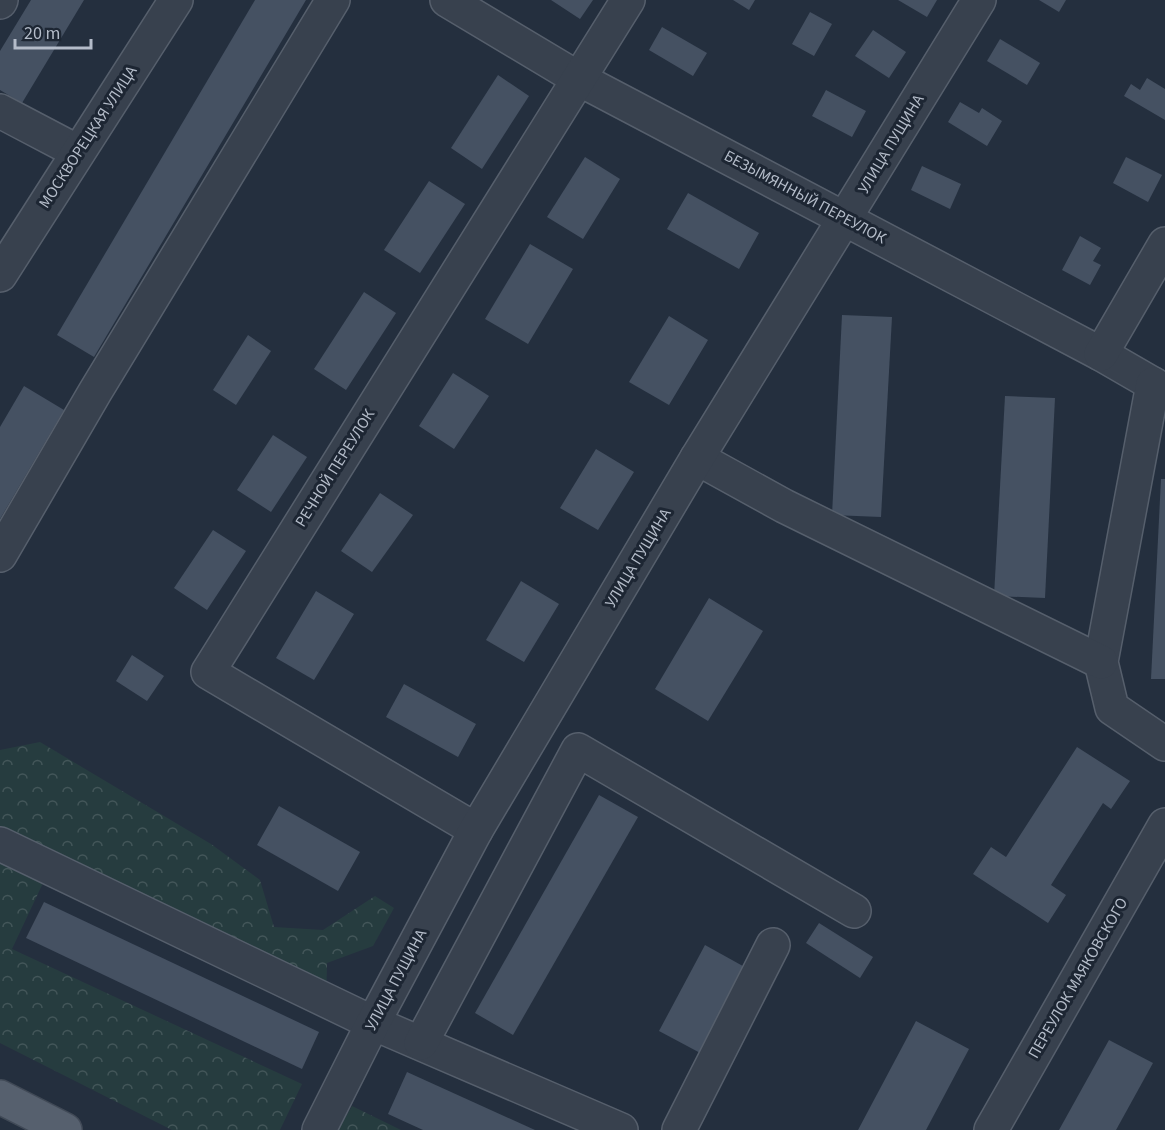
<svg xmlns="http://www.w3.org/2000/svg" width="1165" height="1130" font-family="'Source Sans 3',sans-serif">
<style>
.forest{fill:url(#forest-crowns)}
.building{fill:#455162}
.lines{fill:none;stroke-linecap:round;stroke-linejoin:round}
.minor-casing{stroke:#565f6c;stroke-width:36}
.major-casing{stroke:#414a57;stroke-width:36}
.minor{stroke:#38414e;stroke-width:33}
.major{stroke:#56606e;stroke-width:33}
.labels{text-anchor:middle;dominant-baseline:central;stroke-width:6;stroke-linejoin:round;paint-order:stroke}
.street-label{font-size:16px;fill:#b4bcc9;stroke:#1d2633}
</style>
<defs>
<pattern id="forest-crowns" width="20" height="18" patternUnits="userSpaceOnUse" patternTransform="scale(1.5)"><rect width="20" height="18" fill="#263c3f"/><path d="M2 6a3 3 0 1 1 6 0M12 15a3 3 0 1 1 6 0" fill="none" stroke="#435659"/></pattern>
</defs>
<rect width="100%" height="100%" fill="#242f3e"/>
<g class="forest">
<polygon points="40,742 211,844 260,880 274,927 323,930 375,896 394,908 373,946 327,963 326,1013 43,883 12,949 302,1084 280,1130 172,1130 0,1043 0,750"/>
<polygon points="352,1106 401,1130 338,1130"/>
</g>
<g class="building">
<polygon points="31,0 84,0 22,103 0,90 0,51"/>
<polygon points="255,0 306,0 94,357 57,335"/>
<polygon points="551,0 593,0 580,19"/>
<polygon points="733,0 755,0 749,10"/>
<polygon points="898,0 937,0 927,17"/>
<polygon points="1039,0 1066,0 1059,12"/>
<polygon points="810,12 832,24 814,56 792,44"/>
<polygon points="662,27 707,53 693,76 649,50"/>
<polygon points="873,30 906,52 889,78 855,56"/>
<polygon points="1000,39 1040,63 1027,85 987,61"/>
<polygon points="498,75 529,96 482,169 451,148"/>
<polygon points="1147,78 1165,89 1165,120 1124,96 1131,84 1140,90"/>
<polygon points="826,90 866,111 852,137 812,116"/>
<polygon points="960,102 979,113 982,108 1002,121 987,146 948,122"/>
<polygon points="585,157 620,179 583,239 547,217"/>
<polygon points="1126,157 1162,175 1148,202 1113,183"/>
<polygon points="922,166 961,184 950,209 911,190"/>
<polygon points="429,181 465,204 420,273 384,250"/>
<polygon points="688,193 759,233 739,269 667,229"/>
<polygon points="1080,236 1101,248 1093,261 1101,265 1090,285 1062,270"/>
<polygon points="530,244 573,269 528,344 485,319"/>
<polygon points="364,292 396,313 346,390 314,369"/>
<polygon points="842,315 892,317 881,517 832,515"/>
<polygon points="669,316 708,340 669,405 629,382"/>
<polygon points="248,335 271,351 236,405 213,390"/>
<polygon points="453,373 489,396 454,449 419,426"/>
<polygon points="24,386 64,410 0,519 0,427"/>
<polygon points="1005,396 1055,398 1045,598 994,596"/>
<polygon points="273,435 307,457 271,512 237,490"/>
<polygon points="596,449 634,472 598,530 560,508"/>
<polygon points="1161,479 1165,479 1165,679 1151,679"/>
<polygon points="380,493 413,515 372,572 341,551"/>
<polygon points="213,530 246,551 207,610 174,588"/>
<polygon points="521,581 559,604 524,662 486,640"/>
<polygon points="316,591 354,614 314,680 276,658"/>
<polygon points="709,598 763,631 708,721 655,689"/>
<polygon points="132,655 164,676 147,701 116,681"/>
<polygon points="404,684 476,724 458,757 386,717"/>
<polygon points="1077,747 1130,781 1111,809 1103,803 1051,885 1066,895 1048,923 973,874 991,847 1006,857"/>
<polygon points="599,795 638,817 513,1035 475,1013"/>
<polygon points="279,806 360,852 338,891 257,845"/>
<polygon points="44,902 319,1032 302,1069 26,938"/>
<polygon points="819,923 873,957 860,978 806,943"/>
<polygon points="705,945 750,970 704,1055 659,1031"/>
<polygon points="916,1021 969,1049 926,1130 858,1130"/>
<polygon points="1109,1040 1153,1063 1116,1130 1059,1130"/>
<polygon points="407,1072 535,1130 423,1130 388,1114"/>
</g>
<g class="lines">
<defs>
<g id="minor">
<polyline points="447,0 579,79 1101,354 1165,391"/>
<polyline points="0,2 1,0"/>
<polyline points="0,111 78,152"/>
<polyline points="0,275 176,0"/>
<polyline points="1101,354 1165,244"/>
<polyline points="1153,384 1101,662 1112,708 1165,744"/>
<polyline points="697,458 784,506 1101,662"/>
<polyline points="0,555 95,392 333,0"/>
<polyline points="476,830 208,672 628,0"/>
<polyline points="0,844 373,1023 621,1130"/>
<polyline points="421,1043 578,750 854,911"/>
<polyline points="319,1130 373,1023 476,830 697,458 979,0"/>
<polyline points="679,1130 773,945"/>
<polyline points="991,1130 1165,825"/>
</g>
<polyline id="major" points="0,1097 65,1130"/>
</defs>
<use href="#minor" class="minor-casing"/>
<use href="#major" class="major-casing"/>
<use href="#minor" class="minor"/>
<use href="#major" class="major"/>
</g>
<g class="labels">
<g class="street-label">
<text transform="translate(88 137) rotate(-57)">МОСКВОРЕЦКАЯ УЛИЦА</text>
<text transform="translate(891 144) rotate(-59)">УЛИЦА ПУЩИНА</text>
<text transform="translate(805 197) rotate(28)">БЕЗЫМЯННЫЙ ПЕРЕУЛОК</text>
<text transform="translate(335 468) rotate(-58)">РЕЧНОЙ ПЕРЕУЛОК</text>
<text transform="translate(638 558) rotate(-59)">УЛИЦА ПУЩИНА</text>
<text transform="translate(1078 978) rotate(-60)">ПЕРЕУЛОК МАЯКОВСКОГО</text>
<text transform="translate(396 980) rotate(-62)">УЛИЦА ПУЩИНА</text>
</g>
</g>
<path d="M15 39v9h76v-9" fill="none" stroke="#b4bcc9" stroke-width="3"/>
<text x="24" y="39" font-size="18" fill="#b4bcc9" stroke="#1d2633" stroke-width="4.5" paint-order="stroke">20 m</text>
</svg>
